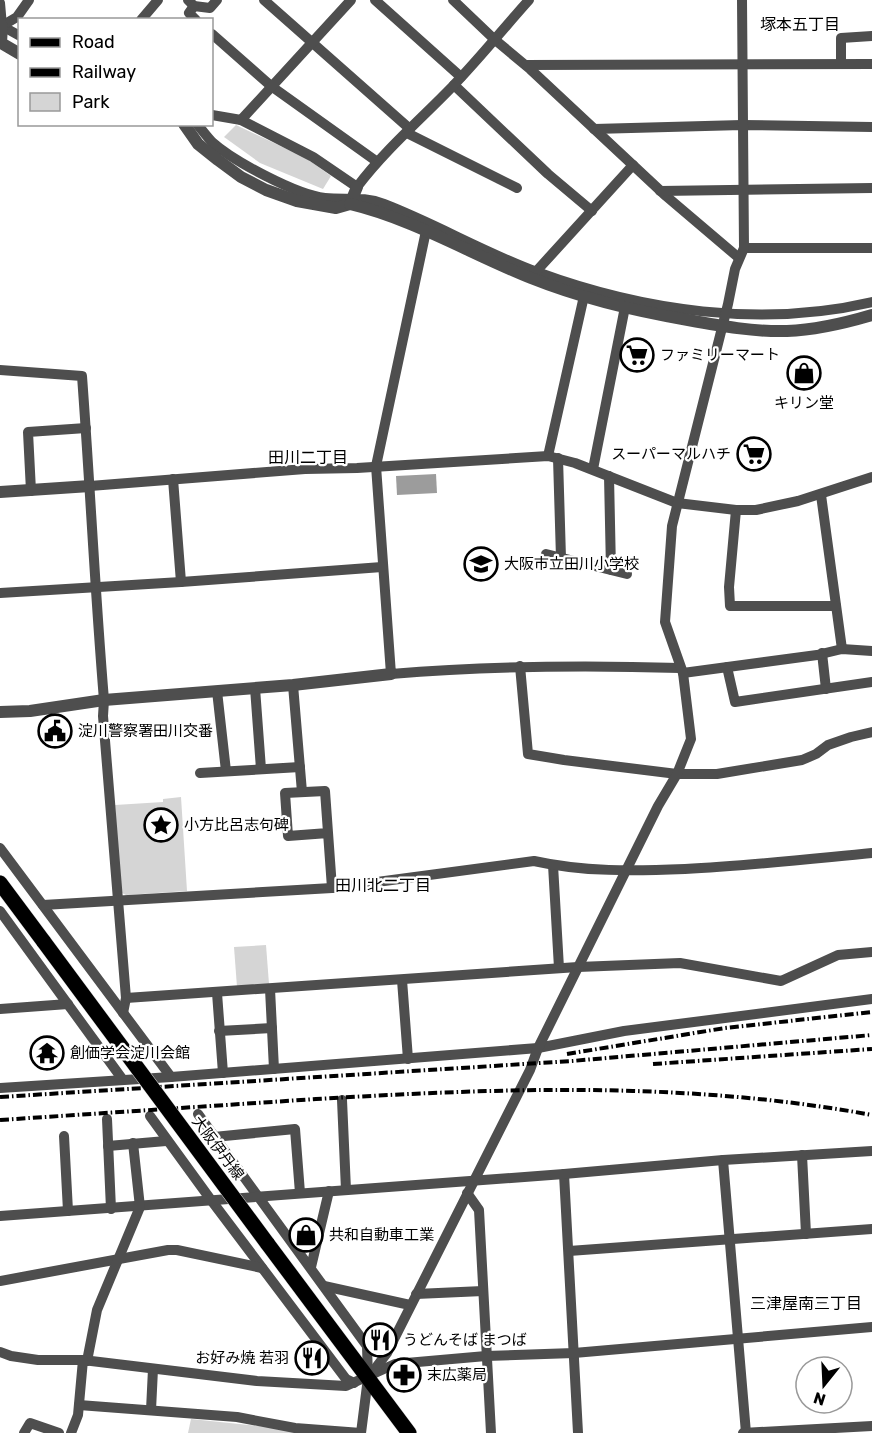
<svg xmlns="http://www.w3.org/2000/svg" width="872" height="1433" font-family="Rubik,'Noto Sans JP',sans-serif">
<style>
.green{fill:#d5d5d5}
.water{fill:#9c9c9c}
.lines{fill:none;stroke-linecap:round;stroke-linejoin:round}
.primary-casing{stroke:#dbdbdb;stroke-width:16}
.minor{stroke:#4e4e4e;stroke-width:10}
.tertiary{stroke:#4e4e4e;stroke-width:12}
.primary{stroke:#000;stroke-width:15}
.rail{stroke:#000;stroke-width:4;stroke-dasharray:9 3 1.5 3;stroke-linecap:butt}
.primary-bridge-casing{stroke:#dbdbdb;stroke-width:16;stroke-linecap:butt}
.primary-bridge{stroke:#000;stroke-width:15}
.labels{text-anchor:middle;dominant-baseline:central;stroke-width:4.5;stroke-linejoin:round;paint-order:stroke}
.poi-label{font-size:15px;fill:#000;stroke:#fff;text-anchor:start}
.street-label{font-size:15px;fill:#000;stroke:#fff}
.neighbourhood-label{font-size:16px;fill:#000;stroke:#fff}
</style>
<rect width="100%" height="100%" fill="#fff"/>
<g class="green">
<polygon points="236,125 306,158 331,176 323,189 260,163 224,137"/>
<polygon points="181,797 187,891 126,895 120,892 115,805 163,802 163,799"/>
<polygon points="266,945 269,984 237,987 234,947"/>
<polygon points="191,1419 327,1433 188,1433"/>
</g>
<polygon class="water" points="436,474 437,493 397,495 396,476"/>
<g class="lines">
<defs>
<g id="primary">
<polyline points="0,883 44,942"/>
<polyline points="267,1243 409,1433"/>
</g>
</defs>
<use href="#primary" class="primary-casing"/>
<g class="minor">
<polyline points="188,0 194,6 210,8 217,0"/>
<polyline points="264,0 410,129"/>
<polyline points="375,0 461,77"/>
<polyline points="453,0 494,39 530,69 666,196 739,258"/>
<polyline points="0,3 2,26"/>
<polyline points="194,6 189,13 196,20"/>
<polyline points="141,20 158,0"/>
<polyline points="2,26 20,36"/>
<polyline points="0,27 17,17 29,0"/>
<polyline points="212,34 271,86 376,161"/>
<polyline points="841,64 841,38 872,36"/>
<polyline points="526,65 872,64"/>
<polyline points="454,85 548,174 592,211"/>
<path d="M212,115L241,120L313,157L357,187C385,150 420,120 452,87C479,59 503,29 529,0"/>
<polyline points="241,120 351,0"/>
<path d="M197,124C202,130 207,137 212,142C233,161 297,195 325,198C346,200 364,196 384,204C436,224 485,253 537,272C643,311 761,328 872,302"/>
<polyline points="594,129 742,125 872,127"/>
<polyline points="407,133 517,188"/>
<polyline points="660,191 872,188"/>
<path d="M426,231L376,466L391,674C488,666 583,665 680,668"/>
<polyline points="744,248 872,248"/>
<polyline points="532,276 633,165"/>
<path d="M0,370L82,376C90,484 95,592 104,700L103,716L126,998L123,1013"/>
<polyline points="548,456 584,296"/>
<polyline points="558,458 561,558"/>
<polyline points="593,469 625,307"/>
<polyline points="609,476 611,570"/>
<polyline points="173,479 181,582"/>
<polyline points="90,486 305,469 357,468 548,456 575,463 677,503 736,510 756,510 798,501 872,477"/>
<polyline points="31,491 28,432 86,428"/>
<polyline points="821,495 842,649"/>
<polyline points="736,510 729,587 730,606 836,606"/>
<polyline points="546,554 627,574"/>
<polyline points="0,593 181,582 382,567"/>
<polyline points="822,653 826,689"/>
<polyline points="520,666 528,754 564,760 677,774 717,774 802,760 816,754 828,745 851,737 872,732"/>
<polyline points="727,667 735,702 872,682"/>
<polyline points="683,673 817,655 842,649 872,651"/>
<polyline points="293,685 302,792"/>
<polyline points="255,688 261,769"/>
<polyline points="217,691 226,771"/>
<polyline points="200,773 300,767"/>
<polyline points="328,833 288,836 285,793 325,791 332,888"/>
<polyline points="0,848 171,1077"/>
<polyline points="553,865 559,968"/>
<path d="M43,905L332,888L534,861C583,872 634,871 685,869C747,866 809,859 872,853"/>
<polyline points="0,911 123,1080"/>
<polyline points="402,980 408,1059"/>
<polyline points="270,989 274,1069"/>
<polyline points="217,993 223,1073"/>
<polyline points="126,998 578,967 680,963 781,981 838,955 872,952"/>
<polyline points="0,1009 68,1004"/>
<polyline points="219,1031 272,1028"/>
<polyline points="0,1088 171,1077 538,1048 624,1031 872,999"/>
<polyline points="342,1100 346,1190"/>
<polyline points="198,1114 367,1346 368,1378 361,1433"/>
<polyline points="150,1116 211,1200 346,1379 354,1383"/>
<polyline points="107,1119 111,1209"/>
<polyline points="64,1136 68,1211"/>
<polyline points="214,1137 295,1129 300,1193"/>
<polyline points="108,1146 166,1141"/>
<polyline points="802,1155 806,1234"/>
<polyline points="723,1160 746,1433"/>
<polyline points="564,1174 578,1433"/>
<polyline points="467,1193 479,1210 491,1433"/>
<polyline points="0,1216 564,1174 723,1160 872,1151"/>
<polyline points="569,1251 872,1229"/>
<polyline points="311,1267 329,1191"/>
<polyline points="0,1281 168,1250 177,1250 262,1268"/>
<polyline points="324,1286 410,1305"/>
<polyline points="416,1294 483,1291"/>
<polyline points="0,1352 11,1356 38,1360 83,1360 257,1381 346,1386 395,1364 486,1356 574,1353 872,1327"/>
<polyline points="87,1361 97,1310 140,1207 133,1143"/>
<polyline points="368,1378 387,1353 530,1070 538,1048 658,806 677,774 691,739 683,673 665,622 672,526 728,304 735,269 744,248 742,0"/>
<polyline points="79,1405 237,1417 295,1428 361,1433"/>
<polyline points="151,1410 153,1369"/>
<polyline points="24,1433 30,1423 59,1433"/>
<polyline points="71,1433 78,1415 83,1360"/>
<polyline points="743,1433 872,1426"/>
</g>
<g class="tertiary">
<polyline points="0,24 2,26 1,43 20,54"/>
<polyline points="184,124 198,144 218,160 241,177 266,190 297,201 336,208 350,204 357,187"/>
<path d="M350,204C413,219 471,254 531,278C581,298 635,311 688,320C721,326 754,332 787,331C815,330 845,323 872,315"/>
<polyline points="0,492 90,486"/>
<polyline points="0,712 30,711 104,700 293,685 391,674"/>
</g>
<use href="#primary" class="primary"/>
<g class="rail">
<polyline points="567,1054 725,1028 872,1012"/>
<polyline points="653,1064 872,1049"/>
<polyline points="0,1097 572,1061 872,1035"/>
<path d="M0,1120C105,1113 211,1106 316,1099C503,1088 687,1081 872,1115"/>
</g>
<defs>
<polyline id="primary-bridge" points="44,942 267,1243"/>
</defs>
<use href="#primary-bridge" class="primary-bridge-casing"/>
<use href="#primary-bridge" class="primary-bridge"/>
</g>
<defs>
<symbol id="supermarket-ring" viewBox="-11 -11 22 22"><circle r="9.5" fill="#fff" stroke="#000" stroke-width="1.5"/><path d="M-6-5.5h2.5l.6 2H6L4.5 2H-2.5L-4.4-4H-6ZM-1.5 3.2a1.3 1.3 0 1 0 .1 0ZM3 3.2a1.3 1.3 0 1 0 .1 0Z" fill="#000"/></symbol>
<symbol id="shop-ring" viewBox="-11 -11 22 22"><circle r="9.5" fill="#fff" stroke="#000" stroke-width="1.5"/><path d="M-5-2.5h2.3a2.7 3.5 0 0 1 5.4 0H5L5.5 6h-11ZM-1.5-2.5h3a1.5 2.3 0 0 0-3 0Z" fill="#000"/></symbol>
<symbol id="school-ring" viewBox="-11 -11 22 22"><circle r="9.5" fill="#fff" stroke="#000" stroke-width="1.5"/><path d="M0-5L7-2L0 1L-7-2ZM-4 1L0 2.5L4 1V4Q0 6-4 4Z" fill="#000"/></symbol>
<symbol id="civic-ring" viewBox="-11 -11 22 22"><circle r="9.5" fill="#fff" stroke="#000" stroke-width="1.5"/><path d="M-.6-6.5H3V-4.5H.6V-3L4-1V1h2V6H-6V1h2V-1L-.6-3ZM-1.2 2.5V6h2.4V2.5Z" fill="#000"/></symbol>
<symbol id="sight-ring" viewBox="-11 -11 22 22"><circle r="9.5" fill="#fff" stroke="#000" stroke-width="1.5"/><path d="M0-6L1.8-2.2L6-1.7L2.9 1.2L3.7 5.4L0 3.3L-3.7 5.4L-2.9 1.2L-6-1.7L-1.8-2.2Z" fill="#000"/></symbol>
<symbol id="temple-ring" viewBox="-11 -11 22 22"><circle r="9.5" fill="#fff" stroke="#000" stroke-width="1.5"/><path d="M0-6L5-2H3V0L6.5 2.5H4V6H1.5V3h-3V6H-4V2.5H-6.5L-3 0V-2H-5Z" fill="#000"/></symbol>
<symbol id="restaurant-ring" viewBox="-11 -11 22 22"><circle r="9.5" fill="#fff" stroke="#000" stroke-width="1.5"/><path d="M-5-6h1v4h1v-4h1v4h1v-4h1v5L-1.5 .5V6h-2V.5L-5-1ZM5-6V6H3V1.5H1.5Q1.5-4 5-6Z" fill="#000"/></symbol>
<symbol id="pharmacy-ring" viewBox="-11 -11 22 22"><circle r="9.5" fill="#fff" stroke="#000" stroke-width="1.5"/><path d="M-2-6h4v4h4v4h-4v4h-4v-4h-4v-4h4Z" fill="#000"/></symbol>
</defs>
<g fill-rule="evenodd">
<use href="#supermarket-ring" x="618" y="336" width="38" height="38"/>
<use href="#shop-ring" x="785" y="354" width="38" height="38"/>
<use href="#supermarket-ring" x="735" y="435" width="38" height="38"/>
<use href="#school-ring" x="462" y="545" width="38" height="38"/>
<use href="#civic-ring" x="36" y="712" width="38" height="38"/>
<use href="#sight-ring" x="142" y="806" width="38" height="38"/>
<use href="#temple-ring" x="28" y="1034" width="38" height="38"/>
<use href="#shop-ring" x="287" y="1216" width="38" height="38"/>
<use href="#restaurant-ring" x="361" y="1321" width="38" height="38"/>
<use href="#restaurant-ring" x="293" y="1339" width="38" height="38"/>
<use href="#pharmacy-ring" x="385" y="1356" width="38" height="38"/>
</g>
<g class="labels">
<g class="poi-label">
<text x="660" y="355">ファミリーマート</text>
<text x="804" y="403" text-anchor="middle">キリン堂</text>
<text x="731" y="454" text-anchor="end">スーパーマルハチ</text>
<text x="504" y="564">大阪市立田川小学校</text>
<text x="78" y="731">淀川警察署田川交番</text>
<text x="184" y="825">小方比呂志句碑</text>
<text x="70" y="1053">創価学会淀川会館</text>
<text x="329" y="1235">共和自動車工業</text>
<text x="403" y="1340">うどんそば まつば</text>
<text x="289" y="1358" text-anchor="end">お好み焼 若羽</text>
<text x="427" y="1375">末広薬局</text>
</g>
<g class="street-label">
<text transform="translate(218 1148) rotate(53)">大阪伊丹線</text>
</g>
<g class="neighbourhood-label">
<text x="800" y="24">塚本五丁目</text>
<text x="308" y="457">田川二丁目</text>
<text x="383" y="885">田川北二丁目</text>
<text x="806" y="1303">三津屋南三丁目</text>
</g>
</g>
<rect x="18" y="18" width="195" height="108" fill="#ffffff" stroke="#999999" stroke-width="1.5"/>
<rect x="30" y="38" width="30" height="9" fill="#000000" stroke="#999999" stroke-width="1.5"/>
<text x="72" y="48" font-size="18" fill="#000000">Road</text>
<rect x="30" y="68" width="30" height="9" fill="#000000" stroke="#999999" stroke-width="1.5"/>
<text x="72" y="78" font-size="18" fill="#000000">Railway</text>
<rect x="30" y="93" width="30" height="18" fill="#d5d5d5" stroke="#999999" stroke-width="1.5"/>
<text x="72" y="108" font-size="18" fill="#000000">Park</text>
<g transform="translate(824 1385) rotate(198)"><circle r="28" fill="#ffffff" stroke="#999999" stroke-width="1.5"/>
<path d="M0-4.5L10 22L0 15L-10 22Z" fill="#000000"/>
<text y="-9" font-size="16" font-weight="bold" text-anchor="middle" fill="#000000">N</text>
</g>
</svg>
